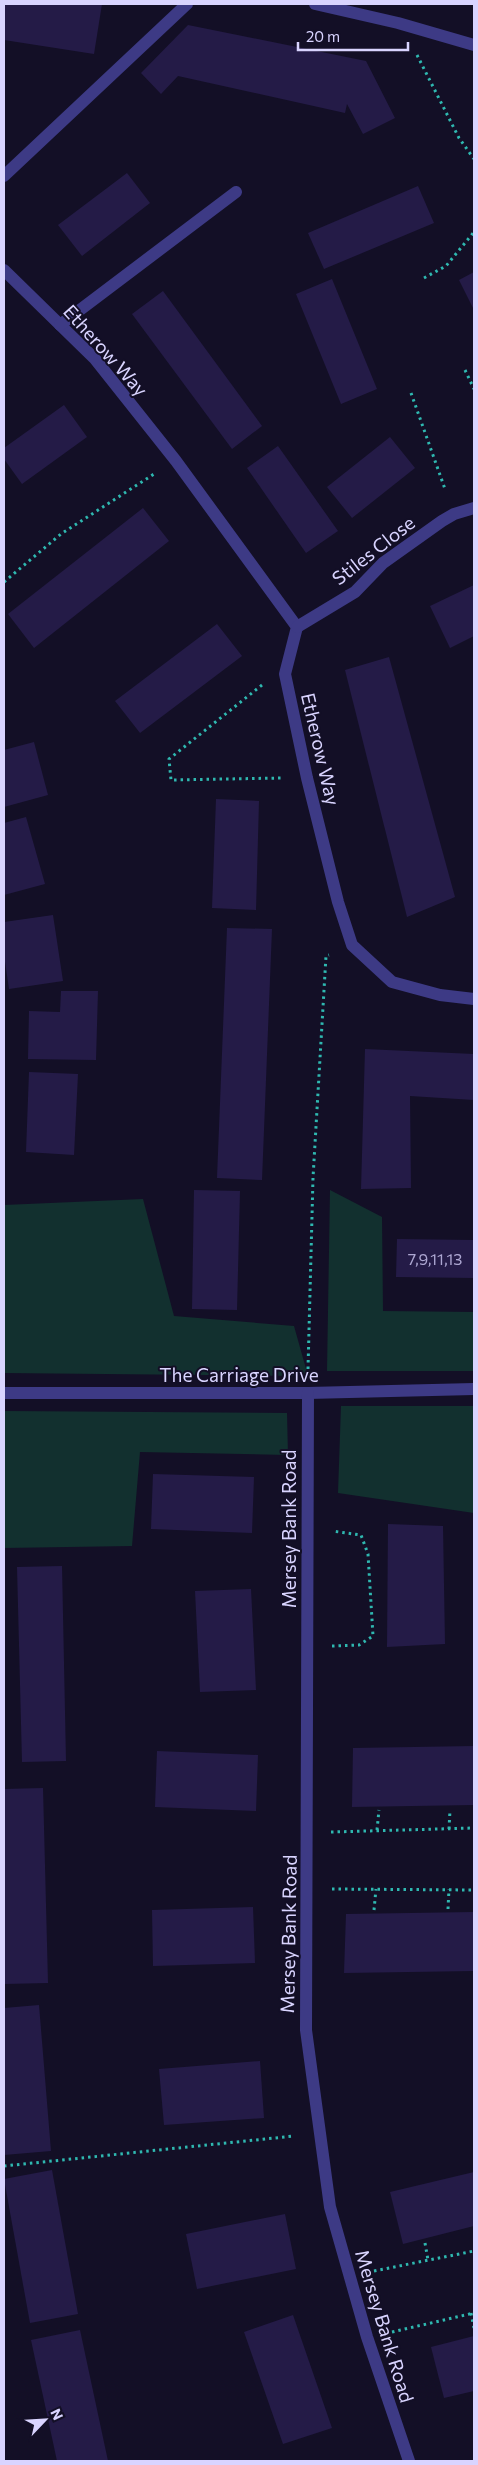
<svg xmlns="http://www.w3.org/2000/svg" width="478" height="2465" font-family="Commissioner,sans-serif">
<style>
.green{fill:#12302f}
.building{fill:#241b47}
.lines{fill:none;stroke-linecap:round;stroke-linejoin:round}
.path{stroke:#2fb8b0;stroke-width:3;stroke-dasharray:2.5 4;stroke-linecap:butt}
.minor{stroke:#3d3a85;stroke-width:12}
.labels{text-anchor:middle;dominant-baseline:central;stroke-width:4;stroke-linejoin:round;paint-order:stroke}
.number-label{font-size:16px;fill:#aca6d1}
.street-label{font-size:19px;fill:#d9d4ff;stroke:#130f26}
</style>
<rect width="100%" height="100%" fill="#130f26"/>
<g class="green">
<polygon points="330,1190 382,1217 383,1311 474,1312 474,1371 327,1371"/>
<polygon points="143,1199 174,1316 294,1326 308,1376 4,1373 4,1205"/>
<polygon points="341,1406 474,1406 474,1513 338,1493"/>
<polygon points="4,1411 287,1413 288,1455 140,1452 132,1546 4,1548"/>
</g>
<g class="building">
<polygon points="4,4 102,4 94,54 4,40"/>
<polygon points="188,25 366,61 395,118 363,134 347,104 345,113 178,76 161,94 141,73"/>
<polygon points="127,173 150,203 82,256 58,225"/>
<polygon points="418,186 434,223 324,269 308,233"/>
<polygon points="474,272 474,310 459,280"/>
<polygon points="332,279 377,389 341,404 296,294"/>
<polygon points="163,291 262,426 232,449 132,314"/>
<polygon points="64,405 87,437 22,484 4,459 4,448"/>
<polygon points="390,437 415,468 352,518 327,487"/>
<polygon points="278,446 338,531 306,553 247,468"/>
<polygon points="143,508 169,541 34,648 8,614"/>
<polygon points="474,585 474,636 450,648 430,606"/>
<polygon points="217,624 242,656 140,733 115,701"/>
<polygon points="389,657 455,897 407,917 345,670"/>
<polygon points="34,742 48,795 4,807 4,750"/>
<polygon points="216,799 259,801 256,910 212,908"/>
<polygon points="26,817 45,884 4,895 4,823"/>
<polygon points="53,915 63,981 9,989 4,955 4,922"/>
<polygon points="227,928 272,929 262,1180 217,1178"/>
<polygon points="61,991 98,991 96,1060 28,1059 29,1011 60,1012"/>
<polygon points="365,1049 474,1054 474,1100 410,1096 411,1188 361,1189"/>
<polygon points="29,1072 78,1074 74,1155 26,1152"/>
<polygon points="194,1190 240,1191 237,1310 192,1309"/>
<polygon points="397,1239 474,1240 474,1278 396,1277"/>
<polygon points="153,1474 254,1477 252,1533 151,1529"/>
<polygon points="388,1524 443,1526 445,1644 387,1647"/>
<polygon points="62,1566 66,1761 22,1762 17,1567"/>
<polygon points="251,1589 256,1690 200,1692 195,1591"/>
<polygon points="474,1746 474,1805 352,1807 353,1748"/>
<polygon points="157,1751 258,1755 256,1811 155,1807"/>
<polygon points="43,1788 48,1983 4,1984 4,1789"/>
<polygon points="253,1907 255,1963 153,1966 152,1910"/>
<polygon points="474,1912 474,1971 344,1973 346,1914"/>
<polygon points="39,2005 51,2151 4,2155 4,2008"/>
<polygon points="260,2061 264,2118 164,2125 159,2069"/>
<polygon points="52,2170 78,2314 30,2323 4,2179"/>
<polygon points="474,2172 474,2226 403,2244 390,2192"/>
<polygon points="285,2214 296,2269 197,2289 186,2234"/>
<polygon points="293,2315 332,2428 283,2444 244,2332"/>
<polygon points="80,2330 108,2461 57,2461 31,2340"/>
<polygon points="474,2336 474,2391 444,2398 431,2347"/>
</g>
<g class="lines">
<g class="path">
<polyline points="417,55 459,138 474,159"/>
<polyline points="424,278 446,266 474,232"/>
<polyline points="465,370 474,389"/>
<polyline points="411,393 445,489"/>
<polyline points="4,582 61,534 154,474"/>
<polyline points="262,685 169,759 171,780 281,778"/>
<polyline points="308,1369 313,1178 326,956 329,955"/>
<polyline points="332,1646 359,1645 373,1636 368,1554 361,1535 332,1531"/>
<polyline points="449,1829 450,1810"/>
<polyline points="377,1830 379,1810"/>
<polyline points="331,1832 474,1828"/>
<polyline points="332,1889 474,1890"/>
<polyline points="448,1909 449,1889"/>
<polyline points="374,1910 376,1889"/>
<polyline points="4,2166 294,2136"/>
<polyline points="425,2243 428,2260"/>
<polyline points="374,2271 474,2251"/>
<polyline points="471,2313 474,2328"/>
<polyline points="392,2332 474,2313"/>
</g>
<g class="minor">
<polyline points="315,4 398,23 474,45"/>
<polyline points="4,176 187,4"/>
<polyline points="4,270 95,359 176,461 297,627 285,674 307,778 338,902 352,945 392,982 440,995 474,999"/>
<polyline points="60,325 236,192"/>
<polyline points="297,627 355,592 383,563 442,521 454,514 474,508"/>
<polyline points="4,1393 308,1393 474,1389"/>
<polyline points="308,1393 306,2030 330,2207 367,2337 409,2461"/>
</g>
</g>
<g class="labels">
<g class="number-label">
<text x="435" y="1258">7,9,11,13</text>
</g>
<g class="street-label">
<text transform="translate(106 350) rotate(48)">Etherow Way</text>
<text transform="translate(373 550) rotate(-38)">Stiles Close</text>
<text transform="translate(321 749) rotate(77)">Etherow Way</text>
<text x="239" y="1374">The Carriage Drive</text>
<text transform="translate(288 1529) rotate(-90)">Mersey Bank Road</text>
<text transform="translate(288 1934) rotate(-89)">Mersey Bank Road</text>
<text transform="translate(385 2326) rotate(73)">Mersey Bank Road</text>
</g>
</g>
<rect width="478" height="2465" fill="none" stroke="#d9d4ff" stroke-width="10"/>
<g transform="translate(45 2420) rotate(65)" stroke="#130f26" stroke-width="4" paint-order="stroke">
<path d="M0-4L9 19L0 12L-9 19Z" fill="#d9d4ff"/>
<text y="-8" font-size="14" font-weight="bold" text-anchor="middle" fill="#d9d4ff">N</text>
</g>
<path d="M298 42v8h110v-8" fill="none" stroke="#d9d4ff" stroke-width="2.5"/>
<text x="306" y="42" font-size="15" fill="#d9d4ff" stroke="#130f26" stroke-width="4" paint-order="stroke">20 m</text>
</svg>
